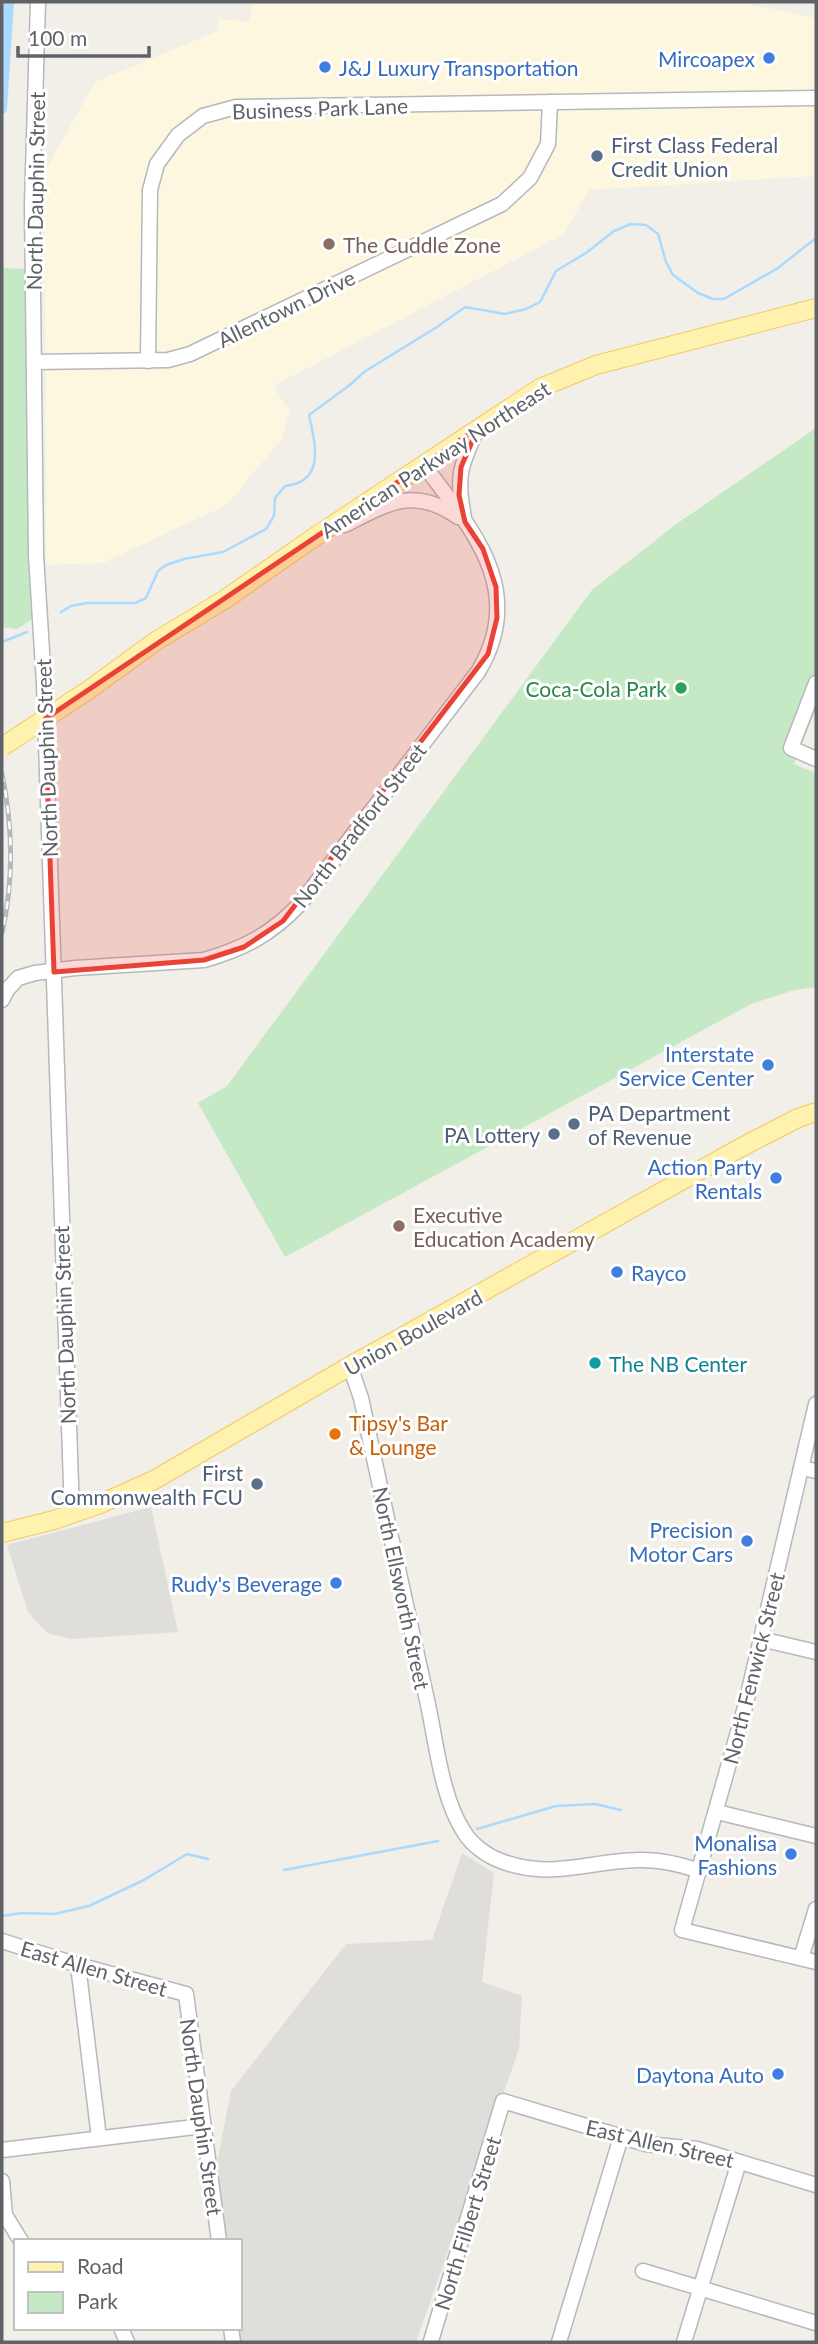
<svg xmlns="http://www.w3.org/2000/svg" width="818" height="2344" font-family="Lato,sans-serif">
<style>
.commercial{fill:#fef7e0}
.industrial{fill:#e0deda}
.green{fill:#c5e8c5}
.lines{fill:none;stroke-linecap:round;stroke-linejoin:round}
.stream{stroke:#aadaff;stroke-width:2.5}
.canal{stroke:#aadaff;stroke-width:10}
.minor-casing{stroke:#b5b8bc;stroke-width:17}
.major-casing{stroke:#f2c960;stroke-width:20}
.minor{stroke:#fff;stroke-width:14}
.major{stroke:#fff2af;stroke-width:18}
.rail-casing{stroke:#b6b7b8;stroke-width:5}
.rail{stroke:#fff;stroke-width:2.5;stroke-dasharray:8;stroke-linecap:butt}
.major-bridge-casing{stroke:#f2c960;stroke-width:20;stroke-linecap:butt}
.major-bridge{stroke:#fff2af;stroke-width:18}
.marked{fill:#ea4335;fill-opacity:0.2;stroke:#ea4335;stroke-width:5;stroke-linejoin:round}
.shop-dot{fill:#3f7fe0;stroke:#fff;stroke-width:2.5}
.service-dot{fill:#5c6f8a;stroke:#fff;stroke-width:2.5}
.education-dot{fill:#8d6e63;stroke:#fff;stroke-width:2.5}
.leisure-dot{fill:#2e9e5b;stroke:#fff;stroke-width:2.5}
.culture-dot{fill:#0f9aa8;stroke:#fff;stroke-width:2.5}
.food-dot{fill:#e8710a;stroke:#fff;stroke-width:2.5}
.labels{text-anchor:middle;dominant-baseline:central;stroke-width:6;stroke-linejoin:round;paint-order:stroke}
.shop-label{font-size:21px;fill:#366cbe;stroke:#fff;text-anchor:end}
.street-label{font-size:21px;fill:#5f6368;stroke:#fff}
.service-label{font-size:21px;fill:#4e5e75;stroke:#fff;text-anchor:start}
.education-label{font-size:21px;fill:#785e54;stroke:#fff;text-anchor:start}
.leisure-label{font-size:21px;fill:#27864d;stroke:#fff;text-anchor:end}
.culture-label{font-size:21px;fill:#0d838f;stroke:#fff;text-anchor:start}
.food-label{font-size:21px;fill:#c56008;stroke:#fff;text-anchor:start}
</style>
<rect width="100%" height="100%" fill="#f1efe8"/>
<polygon class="commercial" points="252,2 739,2 816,18 816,176 589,190 564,234 273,386 290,411 282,438 228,504 103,563 46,565 45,171 95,82 218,31 219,19 250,22"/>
<g class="industrial">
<polygon points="151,1507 178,1632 71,1639 47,1633 28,1612 7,1545"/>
<polygon points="462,1853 494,1873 482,1982 522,1996 519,2049 416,2342 238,2342 236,2328 240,2328 240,2241 226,2241 217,2164 231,2091 346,1944 432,1940"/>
</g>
<g class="green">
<polygon points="2,268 28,269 34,618 17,629 2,627"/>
<polygon points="816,428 816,709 794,764 816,773 816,987 794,990 751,1004 285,1257 198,1103 227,1086 592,590 675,525"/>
</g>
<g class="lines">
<g class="stream">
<path d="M61,612L71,606L87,603H135L146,598L158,571L166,565L184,559L223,552L266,529L274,516L275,498L285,486C326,482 315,443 309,415L351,384L364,372L437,327L465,307L505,314L526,309L540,302L556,271L586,253L614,231L631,224L646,225L658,234L666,262L673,275L698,293L713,299H724L778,268L816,238"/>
<polyline points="2,642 27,632"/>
<polyline points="477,1829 556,1806 595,1804 621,1810"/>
<polyline points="284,1870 438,1841"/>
<polyline points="2,1916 22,1913 54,1914 89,1906 144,1880 187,1854 208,1859"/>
</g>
<polyline class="canal" points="2,109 9,2"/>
<defs>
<g id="minor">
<polyline points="38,2 32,204 36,555 44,684 72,1514"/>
<polyline points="148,361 150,190 157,164 178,135 203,116 236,107 816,98"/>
<polyline points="34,362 168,360 190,354 502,204 530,178 548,144 550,102"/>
<path d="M464,517C456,477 460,466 477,430"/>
<path d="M345,525C388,503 414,486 458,517"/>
<polyline points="816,683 791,748 816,759"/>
<path d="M2,1000L7,990L18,978L35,973L75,968L204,960C245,948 270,935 300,904L478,672C528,589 471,529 424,465"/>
<path d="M350,1366L361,1398C383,1499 404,1599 427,1700C436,1740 441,1797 464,1832C472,1845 487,1856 501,1861C550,1880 589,1861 638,1860C659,1859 680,1864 700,1871"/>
<polyline points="816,1404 745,1707 682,1930 816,1962"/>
<polyline points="801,1468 816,1471"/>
<polyline points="761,1639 816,1652"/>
<polyline points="717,1812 816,1836"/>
<polyline points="2,1941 78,1965 186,1994 219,2241"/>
<polyline points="801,1958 816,1909"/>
<polyline points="78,1965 99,2138"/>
<polyline points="2,2150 203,2126"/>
<polyline points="2,2181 5,2215 21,2241"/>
<polyline points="643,2271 816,2323"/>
<polyline points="121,2328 127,2342"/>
<polyline points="231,2328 233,2342"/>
<polyline points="431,2341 503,2101 646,2144 697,2149 816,2185"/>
<polyline points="559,2342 621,2137"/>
<polyline points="684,2342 739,2162"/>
</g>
<g id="major">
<polyline points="90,689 156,641 224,600 319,534 540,388 596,365 816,308"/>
<polyline points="2,1533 54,1520 100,1504 154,1480 350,1366 740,1148 798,1118 816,1112"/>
</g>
</defs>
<use href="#minor" class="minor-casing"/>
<use href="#major" class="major-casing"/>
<use href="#minor" class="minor"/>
<use href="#major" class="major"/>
<defs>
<path id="rail" d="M2,774C13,827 14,880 2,933"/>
</defs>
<use href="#rail" class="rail-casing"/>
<use href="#rail" class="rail"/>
<defs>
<polyline id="major-bridge" points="2,747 90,689"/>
</defs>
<use href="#major-bridge" class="major-bridge-casing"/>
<use href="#major-bridge" class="major-bridge"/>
</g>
<path class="marked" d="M478,428L461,467L459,495L465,522L483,549L496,587L497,618L488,654L283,921L244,947L204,960L54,972L45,719Z"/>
<g class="shop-dot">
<circle cx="769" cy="58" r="7"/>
<circle cx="325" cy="67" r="7"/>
<circle cx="768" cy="1065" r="7"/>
<circle cx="776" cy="1178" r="7"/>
<circle cx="617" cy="1272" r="7"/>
<circle cx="747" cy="1541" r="7"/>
<circle cx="336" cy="1583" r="7"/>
<circle cx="791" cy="1854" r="7"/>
<circle cx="778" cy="2074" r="7"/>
</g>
<g class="service-dot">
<circle cx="597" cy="156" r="7"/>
<circle cx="574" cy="1124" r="7"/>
<circle cx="554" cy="1134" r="7"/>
<circle cx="257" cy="1484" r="7"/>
</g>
<g class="education-dot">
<circle cx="329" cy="244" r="7"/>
<circle cx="399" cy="1226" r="7"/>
</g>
<circle class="leisure-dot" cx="681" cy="688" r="7"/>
<circle class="culture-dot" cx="595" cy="1363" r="7"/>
<circle class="food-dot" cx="335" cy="1434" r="7"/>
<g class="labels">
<g class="shop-label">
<text x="755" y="58">Mircoapex</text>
<text x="339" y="67" text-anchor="start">J&amp;J Luxury Transportation</text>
<text x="754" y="1053">Interstate<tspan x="754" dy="24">Service Center</tspan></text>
<text x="762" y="1166">Action Party<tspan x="762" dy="24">Rentals</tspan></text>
<text x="631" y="1272" text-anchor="start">Rayco</text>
<text x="733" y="1529">Precision<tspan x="733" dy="24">Motor Cars</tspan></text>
<text x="322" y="1583">Rudy's Beverage</text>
<text x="777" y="1842">Monalisa<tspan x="777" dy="24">Fashions</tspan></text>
<text x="764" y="2074">Daytona Auto</text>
</g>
<g class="street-label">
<text transform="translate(320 108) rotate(-2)">Business Park Lane</text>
<text transform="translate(35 191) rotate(-89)">North Dauphin Street</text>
<text transform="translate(286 308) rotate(-26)">Allentown Drive</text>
<text transform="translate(435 459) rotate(-33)">American Parkway Northeast</text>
<text transform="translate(46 758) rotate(-92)">North Dauphin Street</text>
<text transform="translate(359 825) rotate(-52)">North Bradford Street</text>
<text transform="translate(64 1325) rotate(-92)">North Dauphin Street</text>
<text transform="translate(413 1332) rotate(-29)">Union Boulevard</text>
<text transform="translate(402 1588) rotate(78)">North Ellsworth Street</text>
<text transform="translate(753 1668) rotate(-76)">North Fenwick Street</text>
<text transform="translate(94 1968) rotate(16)">East Allen Street</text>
<text transform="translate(202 2117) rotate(82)">North Dauphin Street</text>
<text transform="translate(660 2143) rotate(13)">East Allen Street</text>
<text transform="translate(467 2223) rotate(-73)">North Filbert Street</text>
</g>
<g class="service-label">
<text x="611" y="144">First Class Federal<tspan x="611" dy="24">Credit Union</tspan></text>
<text x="588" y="1112">PA Department<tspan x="588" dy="24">of Revenue</tspan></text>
<text x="540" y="1134" text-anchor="end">PA Lottery</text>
<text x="243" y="1472" text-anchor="end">First<tspan x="243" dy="24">Commonwealth FCU</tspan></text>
</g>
<g class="education-label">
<text x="343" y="244">The Cuddle Zone</text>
<text x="413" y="1214">Executive<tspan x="413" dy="24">Education Academy</tspan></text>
</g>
<g class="leisure-label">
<text x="667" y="688">Coca-Cola Park</text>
</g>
<g class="culture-label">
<text x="609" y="1363">The NB Center</text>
</g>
<g class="food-label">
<text x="349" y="1422">Tipsy's Bar<tspan x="349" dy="24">&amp; Lounge</tspan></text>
</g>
</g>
<rect width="818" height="2344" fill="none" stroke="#5f6368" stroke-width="7"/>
<rect x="14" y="2239" width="228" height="91" fill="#ffffff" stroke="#bfc1c3" stroke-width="2"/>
<rect x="28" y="2262" width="35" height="10" fill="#fff2af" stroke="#bfc1c3" stroke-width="2"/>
<text x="77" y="2274" font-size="21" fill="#5f6368">Road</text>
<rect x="28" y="2292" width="35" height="21" fill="#c5e8c5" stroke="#bfc1c3" stroke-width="2"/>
<text x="77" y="2309" font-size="21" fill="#5f6368">Park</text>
<path d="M18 46v10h131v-10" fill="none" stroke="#5f6368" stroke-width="3.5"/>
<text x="28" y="46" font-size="21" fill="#5f6368" stroke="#ffffff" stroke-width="5" paint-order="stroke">100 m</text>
</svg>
